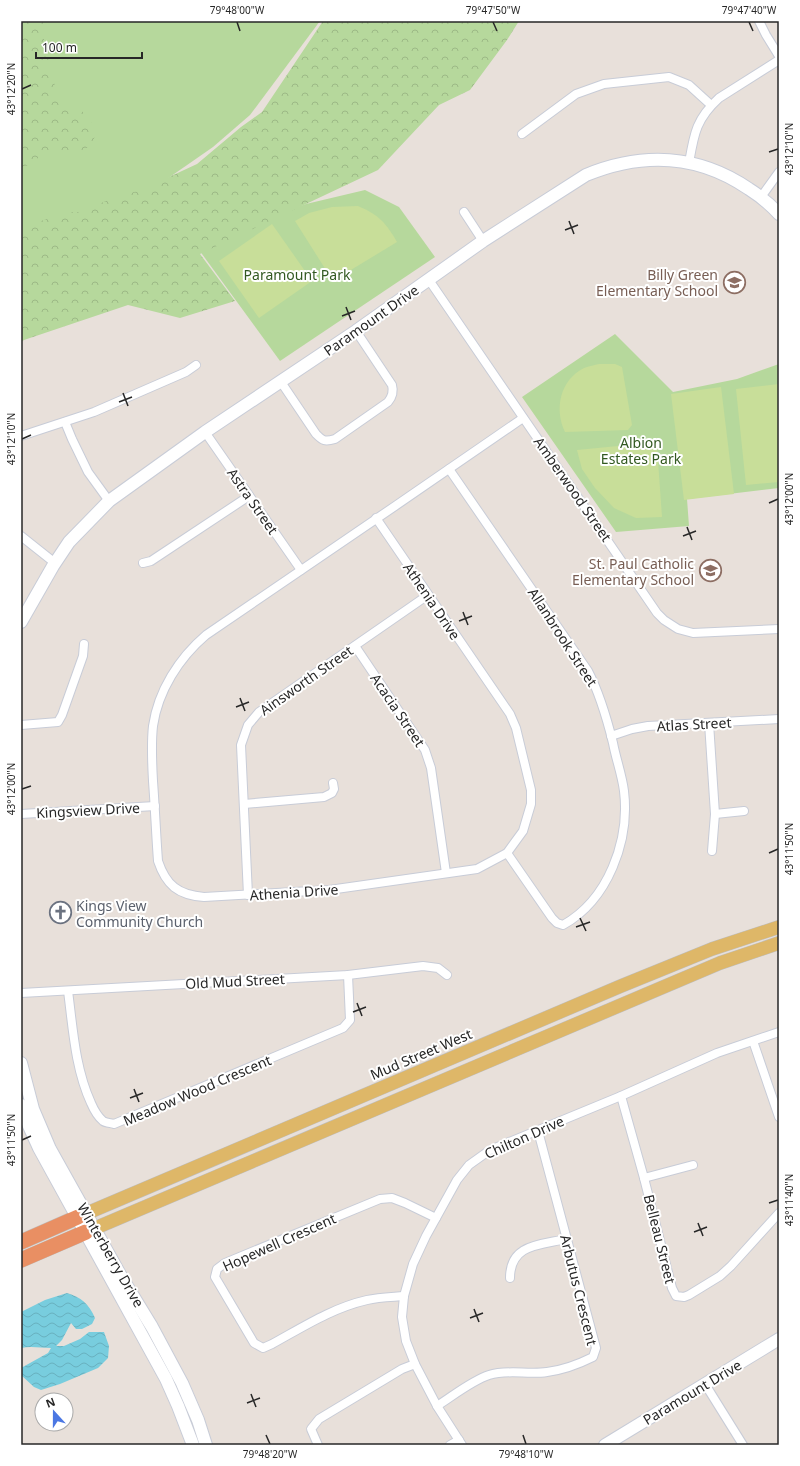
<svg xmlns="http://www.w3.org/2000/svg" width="800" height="1466" font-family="'Noto Sans',sans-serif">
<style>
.grass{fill:#b6d89c}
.forest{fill:url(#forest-crowns)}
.pitch{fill:#c8de99}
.water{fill:url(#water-waves)}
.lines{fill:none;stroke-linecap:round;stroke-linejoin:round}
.street-casing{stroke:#c8ccd7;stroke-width:10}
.secondary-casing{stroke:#c8ccd7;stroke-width:14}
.primary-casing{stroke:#bebebe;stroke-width:14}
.highway-casing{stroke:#bebebe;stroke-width:16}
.street{stroke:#fff;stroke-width:8}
.secondary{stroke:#fff;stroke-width:12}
.primary{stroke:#deb768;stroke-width:13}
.highway{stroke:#e98f63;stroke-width:15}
.ticks{fill:none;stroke:#272727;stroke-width:1.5}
.labels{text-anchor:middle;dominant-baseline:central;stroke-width:4;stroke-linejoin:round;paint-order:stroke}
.park-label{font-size:14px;fill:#325921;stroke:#fff}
.education-label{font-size:14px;fill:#785e54;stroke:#fff;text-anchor:end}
.street-label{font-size:14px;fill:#272727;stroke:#fff}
.worship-label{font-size:14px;fill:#5b616d;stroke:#fff;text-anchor:start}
.neatline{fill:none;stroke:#272727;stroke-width:1.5}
.ticks-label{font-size:10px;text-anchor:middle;fill:#272727}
</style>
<defs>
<pattern id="forest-crowns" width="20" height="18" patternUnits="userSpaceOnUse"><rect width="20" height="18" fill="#b6d89c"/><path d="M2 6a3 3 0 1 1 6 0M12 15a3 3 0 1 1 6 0" fill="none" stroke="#9cb986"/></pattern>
<pattern id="water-waves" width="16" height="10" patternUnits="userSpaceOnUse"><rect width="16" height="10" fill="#78cdde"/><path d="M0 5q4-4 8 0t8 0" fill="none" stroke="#68b0be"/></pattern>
</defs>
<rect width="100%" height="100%" fill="#e8e0da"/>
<g class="grass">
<polygon points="21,21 320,21 250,115 213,147 154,188 21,236"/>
<polygon points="365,190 399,207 435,257 280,361 194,243 306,204"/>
<polygon points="615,334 673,392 737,379 779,364 779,488 687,499 689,526 616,532 522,397"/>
</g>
<g class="forest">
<polygon points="21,21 44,21 44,41 56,90 67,105 82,111 98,131 90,146 79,152 65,156 47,151 29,165 21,167"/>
<polygon points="323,21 519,21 507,40 470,90 439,105 378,170 200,254 235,301 180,318 128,305 24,340 21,342 21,229 32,224 68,212 80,212 113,198 141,190 197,164 241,127 262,112"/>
</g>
<g class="pitch">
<path d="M358,206C379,215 386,223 397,242L336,279L331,278L295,221L309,213L332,207Z"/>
<polygon points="272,224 312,281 259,318 219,261"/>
<path d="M599,364H615L622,367L632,425L628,430L565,432C554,409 560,380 584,368C589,366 595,365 599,364Z"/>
<polygon points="779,384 779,482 746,485 736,389"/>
<polygon points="721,387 734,494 684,500 671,394"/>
<polygon points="649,443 657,447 662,517 636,518 614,508 595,488 582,469 577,450"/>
</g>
<path class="water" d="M67,1293C81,1297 89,1304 95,1318L92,1324L82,1329H76L71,1323L62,1340L56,1346H64L80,1339L89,1332H104L109,1346L108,1358L98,1368L60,1384L41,1390L34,1387L21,1375V1368L48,1353L51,1348C41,1348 31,1346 21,1348V1312L45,1300Z"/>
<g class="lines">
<defs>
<g id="street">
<polyline points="759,21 766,35 779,56"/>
<polyline points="522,134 576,94 604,84 669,77 689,85 711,105"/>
<path d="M689,163C694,134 696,119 719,98L779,60"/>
<polyline points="761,197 779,172"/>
<polyline points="464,212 483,241"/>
<polyline points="429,280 657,613 664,620 678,629 693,633 779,629"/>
<path d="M281,382L316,434C323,441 325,442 335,439L388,402C392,397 394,392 392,385L356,331"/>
<polyline points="65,422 72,439 88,472 109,501"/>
<polyline points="205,432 301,570"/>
<polyline points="21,436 94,412 186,372 196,365"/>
<path d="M449,469L588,671C600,694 607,719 613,743C616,759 622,775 624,791C630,841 608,900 563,925L557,923L552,918L507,853"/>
<path d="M376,518L510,714L516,728L531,790V804L523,831L507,853L477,869L329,890L204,897C178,895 166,885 158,861C156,834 155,808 153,781C152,763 151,744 153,726C158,691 179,658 206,635C311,563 418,491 523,418"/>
<polyline points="21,536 55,563"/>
<polyline points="143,563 151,561 249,496"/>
<polyline points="355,646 425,750 431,768 446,873"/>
<polyline points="709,723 715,814 712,851"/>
<polyline points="21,725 58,722 62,715 83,656 84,644"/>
<polyline points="611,736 632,729 648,726 779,719"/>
<polyline points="244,804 324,797 332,793 334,789 333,783"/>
<polyline points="21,814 155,806"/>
<polyline points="715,814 744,811"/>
<polyline points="248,895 241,745 248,725 259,712 428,595"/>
<path d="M68,991C73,1029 75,1068 91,1103C94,1110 97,1116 103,1121C106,1123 111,1123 114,1124L343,1028L350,1020L348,975"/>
<polyline points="21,993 348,975 423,966 438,968 447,975"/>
<polyline points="753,1041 779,1117"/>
<polyline points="621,1096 644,1178 672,1288 676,1296 684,1297 689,1295 720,1276 731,1266 779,1213"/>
<polyline points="644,1178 693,1165"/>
<path d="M510,1278C510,1244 540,1245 566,1239"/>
<path d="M404,1296C392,1297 379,1297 367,1300C332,1308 303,1327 272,1344L263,1348L254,1343L215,1277L217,1269L225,1263L380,1199L392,1198L405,1203L436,1218"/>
<polyline points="705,1384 743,1445"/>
<path d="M437,1406C453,1396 471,1381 489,1375C508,1369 528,1375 547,1372C563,1370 579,1364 593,1357L596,1348L538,1131"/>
<polyline points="318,1445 311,1429 319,1419 402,1369 415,1364"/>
<polyline points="450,1445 459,1440"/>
<polyline points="462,1445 437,1406 415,1364 406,1341 402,1317 404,1296 413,1264 426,1236 457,1180 469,1165 490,1150 621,1096 717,1053 779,1032"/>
</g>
<g id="secondary">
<path d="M21,622L53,566L69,542L109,501L205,432L356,331L483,241L586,175C642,152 698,154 749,189C760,196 770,204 779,214"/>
<polyline points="21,1063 33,1109 50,1149 122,1278 152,1327 182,1383 198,1420 206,1445"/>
<polyline points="21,1105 29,1126 39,1148 166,1379 178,1406 193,1445"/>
<polyline points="605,1445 779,1339"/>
</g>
<g id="primary">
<polyline points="78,1217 621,986 712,949 779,927"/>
<polyline points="86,1232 661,988 720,963 779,943"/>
</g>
<g id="highway">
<polyline points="21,1242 78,1217"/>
<polyline points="21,1260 86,1232"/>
</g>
</defs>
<use href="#street" class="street-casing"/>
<use href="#secondary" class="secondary-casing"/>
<use href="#primary" class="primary-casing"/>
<use href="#highway" class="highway-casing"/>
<use href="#street" class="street"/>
<use href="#secondary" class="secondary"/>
<use href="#primary" class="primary"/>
<use href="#highway" class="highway"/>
</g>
<path class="ticks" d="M237,22L240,31M493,22L497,31M749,22L753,31M22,89L31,85M769,152L778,149M569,221L574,234M565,230L578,225M346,307L351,320M342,316L355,311M123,393L128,406M119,402L132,397M22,439L31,435M769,503L778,499M687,527L692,540M683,536L696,531M463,612L468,625M459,621L472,616M240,698L245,711M236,707L249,702M22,789L31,786M769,853L778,849M580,918L586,931M576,927L590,922M357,1003L362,1016M353,1012L366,1007M134,1089L139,1102M130,1098L143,1093M22,1140L31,1136M769,1203L778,1200M698,1223L703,1236M694,1232L707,1227M474,1309L479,1322M470,1318L483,1313M251,1394L256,1407M247,1403L260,1398M266,1435L270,1444M523,1435L526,1444"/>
<defs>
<symbol id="school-ring" viewBox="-11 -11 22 22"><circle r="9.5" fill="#fff" stroke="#8d6e63" stroke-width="1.5"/><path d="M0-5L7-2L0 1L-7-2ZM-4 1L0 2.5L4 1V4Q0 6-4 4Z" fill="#8d6e63"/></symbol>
<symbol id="church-ring" viewBox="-11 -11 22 22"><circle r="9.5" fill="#fff" stroke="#6b7280" stroke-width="1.5"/><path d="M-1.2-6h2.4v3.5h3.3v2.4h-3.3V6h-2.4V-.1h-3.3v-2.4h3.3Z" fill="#6b7280"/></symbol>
</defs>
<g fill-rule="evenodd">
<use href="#school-ring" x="722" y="270" width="25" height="25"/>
<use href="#school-ring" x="698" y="558" width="25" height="25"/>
<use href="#church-ring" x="48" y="900" width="25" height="25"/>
</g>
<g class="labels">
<g class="park-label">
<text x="297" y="274">Paramount Park</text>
<text x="641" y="442">Albion<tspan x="641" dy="16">Estates Park</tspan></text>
</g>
<g class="education-label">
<text x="718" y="274">Billy Green<tspan x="718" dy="16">Elementary School</tspan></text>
<text x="694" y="563">St. Paul Catholic<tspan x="694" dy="16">Elementary School</tspan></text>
</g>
<g class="street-label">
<text transform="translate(371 320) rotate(-35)">Paramount Drive</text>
<text transform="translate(573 489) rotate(55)">Amberwood Street</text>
<text transform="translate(253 501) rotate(55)">Astra Street</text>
<text transform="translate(432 601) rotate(56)">Athenia Drive</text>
<text transform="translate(563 637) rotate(57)">Allanbrook Street</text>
<text transform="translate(306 680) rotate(-35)">Ainsworth Street</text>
<text transform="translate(398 710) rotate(56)">Acacia Street</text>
<text transform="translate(694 724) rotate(-3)">Atlas Street</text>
<text transform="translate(88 810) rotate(-3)">Kingsview Drive</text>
<text transform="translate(294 892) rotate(-4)">Athenia Drive</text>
<text transform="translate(235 981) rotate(-3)">Old Mud Street</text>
<text transform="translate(421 1054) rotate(-23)">Mud Street West</text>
<text transform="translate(197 1090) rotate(-23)">Meadow Wood Crescent</text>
<text transform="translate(524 1137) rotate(-24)">Chilton Drive</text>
<text transform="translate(660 1239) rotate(76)">Belleau Street</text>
<text transform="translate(279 1242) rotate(-24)">Hopewell Crescent</text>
<text transform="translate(111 1255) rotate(60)">Winterberry Drive</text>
<text transform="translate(579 1290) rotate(76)">Arbutus Crescent</text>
<text transform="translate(692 1392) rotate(-31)">Paramount Drive</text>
</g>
<g class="worship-label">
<text x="76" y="905">Kings View<tspan x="76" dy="16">Community Church</tspan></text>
</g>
</g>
<rect width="800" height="1466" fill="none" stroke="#ffffff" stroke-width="44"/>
<g transform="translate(54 1412) rotate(339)"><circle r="19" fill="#ffffff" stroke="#a9a9a9"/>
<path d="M0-3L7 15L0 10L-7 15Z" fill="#4b77e3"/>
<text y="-6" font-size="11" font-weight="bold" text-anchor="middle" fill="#272727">N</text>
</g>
<path d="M36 52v6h106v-6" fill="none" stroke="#272727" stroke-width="2"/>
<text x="42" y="52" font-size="12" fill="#272727" stroke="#ffffff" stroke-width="3" paint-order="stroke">100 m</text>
<rect x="22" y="22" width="756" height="1422" class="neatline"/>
<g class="ticks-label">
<text x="237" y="14">79°48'00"W</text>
<text x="493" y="14">79°47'50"W</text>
<text x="749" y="14">79°47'40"W</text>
<text transform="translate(11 89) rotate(-90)" y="4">43°12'20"N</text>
<text transform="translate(789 149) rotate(-90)" y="4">43°12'10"N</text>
<text transform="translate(11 439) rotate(-90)" y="4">43°12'10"N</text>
<text transform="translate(789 499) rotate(-90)" y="4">43°12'00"N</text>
<text transform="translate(11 789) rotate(-90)" y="4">43°12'00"N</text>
<text transform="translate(789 849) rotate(-90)" y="4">43°11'50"N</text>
<text transform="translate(11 1140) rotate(-90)" y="4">43°11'50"N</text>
<text transform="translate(789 1200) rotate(-90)" y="4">43°11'40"N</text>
<text x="270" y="1458">79°48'20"W</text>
<text x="526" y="1458">79°48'10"W</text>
</g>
</svg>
